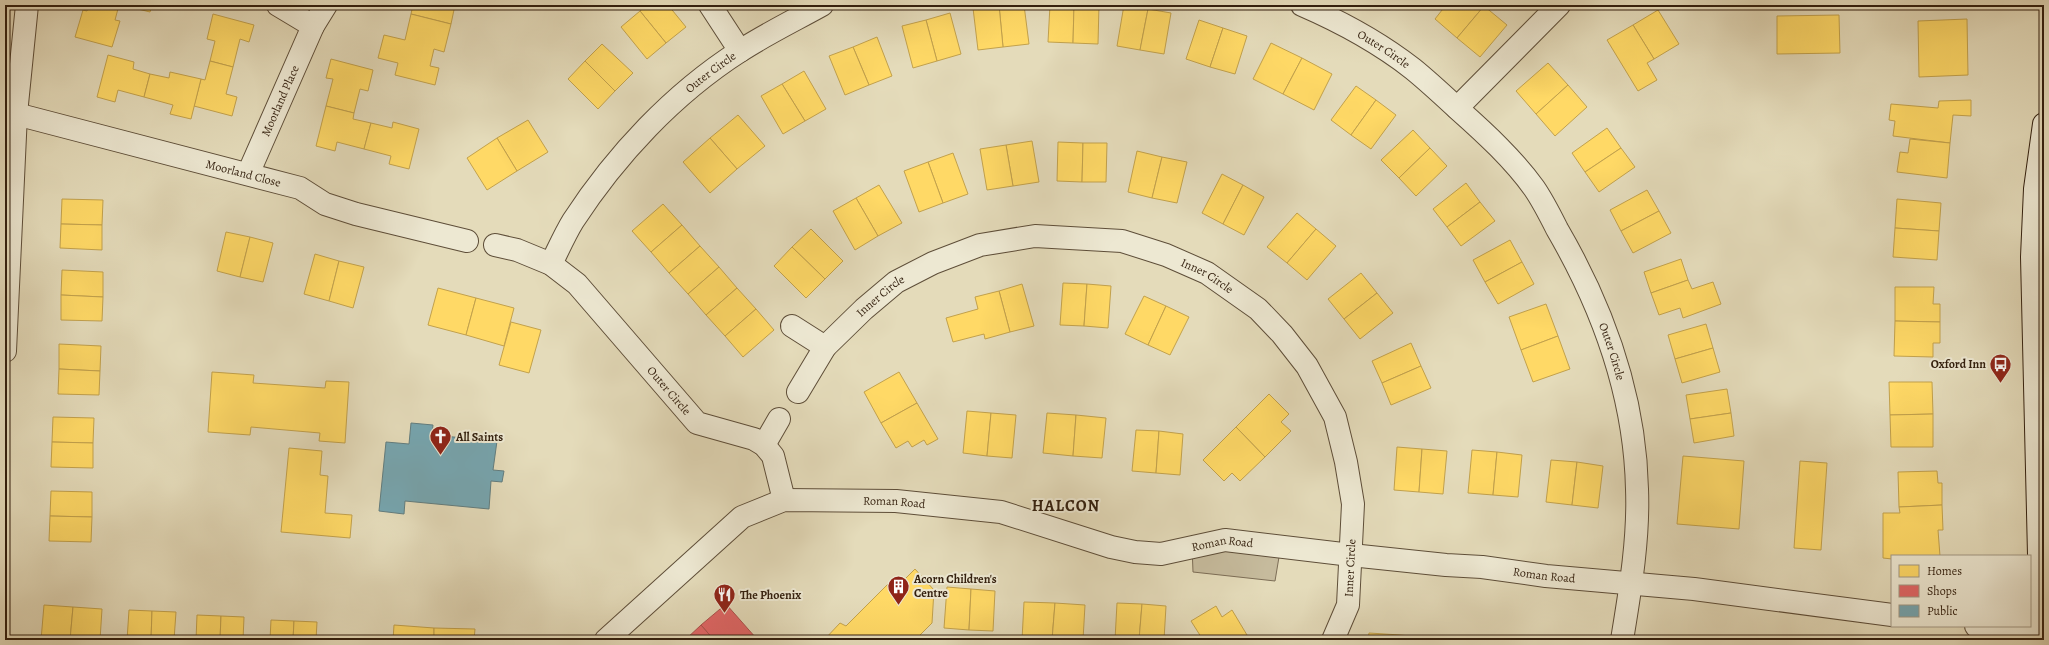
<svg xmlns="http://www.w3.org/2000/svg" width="2049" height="645" font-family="Alegreya,serif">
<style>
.green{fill:#c6bb9d;stroke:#7c6d56}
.homes{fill:#ffd966;stroke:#c2a14c}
.shops{fill:#e06666;stroke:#ac514c}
.public{fill:#76a5af;stroke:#627d7f}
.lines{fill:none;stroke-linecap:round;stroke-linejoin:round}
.street-casing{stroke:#5e4e39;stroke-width:24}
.secondary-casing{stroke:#321f0e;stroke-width:24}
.street{stroke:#ede8d2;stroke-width:22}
.secondary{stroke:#ede8d2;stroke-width:22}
.labels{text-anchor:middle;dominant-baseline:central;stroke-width:4;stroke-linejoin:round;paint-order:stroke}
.street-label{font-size:12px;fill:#321f0e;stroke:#ede8d2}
.poi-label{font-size:12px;font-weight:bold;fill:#321f0e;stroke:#ede8d2;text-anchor:start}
.district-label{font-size:16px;font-weight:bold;letter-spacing:1px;fill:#321f0e;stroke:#ede8d2}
</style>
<rect width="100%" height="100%" fill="#e4dbba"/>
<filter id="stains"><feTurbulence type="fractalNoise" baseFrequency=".005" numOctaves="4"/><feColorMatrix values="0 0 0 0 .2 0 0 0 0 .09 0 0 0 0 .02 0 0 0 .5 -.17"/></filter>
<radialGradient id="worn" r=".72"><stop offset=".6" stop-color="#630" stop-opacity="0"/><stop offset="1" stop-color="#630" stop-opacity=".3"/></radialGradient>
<polygon class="green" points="1281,545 1275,581 1193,572 1192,546"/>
<g class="homes">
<polygon points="89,5 119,5 115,20 120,21 112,47 75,37 83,10 87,11"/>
<polygon points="130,5 152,5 150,12 130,7"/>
<polygon points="413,5 455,5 451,24 411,14"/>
<polygon points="647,5 668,5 686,27 666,43 640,11"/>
<polygon points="999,5 1024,5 1029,44 1003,47"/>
<polygon points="999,5 1003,47 978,50 973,8"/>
<polygon points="1050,5 1074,5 1073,43 1048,42"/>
<polygon points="1074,5 1099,5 1098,44 1073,43"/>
<polygon points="1124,5 1148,9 1140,50 1117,46"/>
<polygon points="1446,5 1484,5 1484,6 1457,38 1435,19"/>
<polygon points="1484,6 1507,25 1480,57 1457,38"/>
<polygon points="1148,9 1171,13 1164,54 1140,50"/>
<polygon points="1658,10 1679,44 1654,59 1633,25"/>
<polygon points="640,11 666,43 647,59 621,27"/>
<polygon points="950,13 961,54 937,61 926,20"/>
<polygon points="213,14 254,25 249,42 240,39 233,67 210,61 215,41 207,39"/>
<polygon points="411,14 451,24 444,52 434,49 430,66 439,68 435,85 395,75 398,63 378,58 384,35 405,40"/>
<polygon points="1839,15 1840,53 1777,54 1777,16"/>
<polygon points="1967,19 1968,75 1919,77 1918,21"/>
<polygon points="926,20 937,61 913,68 902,26"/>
<polygon points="1199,20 1223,28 1210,67 1186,59"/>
<polygon points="1633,25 1654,59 1647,63 1657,80 1638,91 1607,40"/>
<polygon points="1223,28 1247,36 1235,74 1210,67"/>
<polygon points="877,37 892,76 869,85 853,47"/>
<polygon points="1271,43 1302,58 1283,94 1253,79"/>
<polygon points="602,44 633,73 615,91 585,61"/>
<polygon points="853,47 869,85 845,95 829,56"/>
<polygon points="108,55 134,62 133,69 150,74 144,97 118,90 115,102 97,97"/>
<polygon points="1302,58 1332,74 1314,110 1283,94"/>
<polygon points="331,59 373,70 368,91 360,89 354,113 326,106 333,79 326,78"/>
<polygon points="210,61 233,67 226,94 237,97 232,116 194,106 201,79 205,80"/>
<polygon points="585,61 615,91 598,109 568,79"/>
<polygon points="1548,63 1568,85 1536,114 1516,91"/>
<polygon points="804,71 826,109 805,121 782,84"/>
<polygon points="170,72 201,79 191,119 170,114 173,105 144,97 150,74 169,78"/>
<polygon points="782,84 805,121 783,134 761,96"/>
<polygon points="1568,85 1587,107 1555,136 1536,114"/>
<polygon points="1356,86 1376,100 1351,135 1331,120"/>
<polygon points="1376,100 1396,115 1371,149 1351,135"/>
<polygon points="1971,100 1971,116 1953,115 1950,143 1893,136 1895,121 1889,120 1891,104 1938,108 1939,101"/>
<polygon points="326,106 354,113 353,119 371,123 364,149 337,142 335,151 316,146"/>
<polygon points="738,115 765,146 737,169 710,138"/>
<polygon points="528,120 548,152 517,171 497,138"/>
<polygon points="393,122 419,129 409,169 389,164 391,156 364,149 371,123 392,128"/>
<polygon points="1607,128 1621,148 1585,172 1572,153"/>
<polygon points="1413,130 1430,148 1399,178 1381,160"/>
<polygon points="497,138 517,171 487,190 467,158"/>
<polygon points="710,138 737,169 710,193 683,162"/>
<polygon points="1910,139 1950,143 1947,178 1897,172 1900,152 1908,153"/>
<polygon points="1032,141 1039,182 1013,186 1006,145"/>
<polygon points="1058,142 1083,143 1082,182 1057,181"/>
<polygon points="1083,143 1107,143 1106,182 1082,182"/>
<polygon points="1006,145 1013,186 987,190 980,149"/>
<polygon points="1430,148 1447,166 1416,196 1399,178"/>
<polygon points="1621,148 1635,167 1599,192 1585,172"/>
<polygon points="1137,151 1162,157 1152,198 1128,192"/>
<polygon points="953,153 968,194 943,203 928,162"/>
<polygon points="1162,157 1187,162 1177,203 1152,198"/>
<polygon points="928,162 943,203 919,212 904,171"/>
<polygon points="1222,174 1243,185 1223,224 1202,213"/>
<polygon points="1466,183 1480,202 1447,227 1433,209"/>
<polygon points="879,185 902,223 878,236 856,198"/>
<polygon points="1243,185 1264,197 1244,235 1223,224"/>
<polygon points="1647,190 1659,211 1621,231 1610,210"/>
<polygon points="856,198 878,236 855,250 833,211"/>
<polygon points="62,199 103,200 102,225 61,224"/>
<polygon points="1897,199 1941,203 1939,231 1895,228"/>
<polygon points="1480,202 1495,221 1461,246 1447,227"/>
<polygon points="663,204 682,225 651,252 632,231"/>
<polygon points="1659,211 1671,233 1633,253 1621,231"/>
<polygon points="1297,213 1316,229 1287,263 1267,247"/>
<polygon points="61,224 102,225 102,250 60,248"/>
<polygon points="682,225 700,246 669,273 651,252"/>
<polygon points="1895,228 1939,231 1937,260 1893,257"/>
<polygon points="811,229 843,261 825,279 792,247"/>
<polygon points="1316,229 1336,246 1307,280 1287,263"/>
<polygon points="226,232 250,237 240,277 217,271"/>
<polygon points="250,237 273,243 263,282 240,277"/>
<polygon points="1510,240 1522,262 1485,282 1473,260"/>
<polygon points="700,246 719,267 688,294 669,273"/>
<polygon points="792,247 825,279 806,298 774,266"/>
<polygon points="315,254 339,261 329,301 304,294"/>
<polygon points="1681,259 1688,280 1651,293 1644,272"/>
<polygon points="339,261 364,267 353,308 329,301"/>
<polygon points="1522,262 1534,284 1498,304 1485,282"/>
<polygon points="719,267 737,288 706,315 688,294"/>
<polygon points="62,270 103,272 103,297 61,295"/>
<polygon points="1361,273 1377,293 1344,319 1328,299"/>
<polygon points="1688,280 1692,289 1713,282 1721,304 1683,318 1680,308 1659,315 1651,293"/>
<polygon points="1063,283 1087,284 1084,326 1060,325"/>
<polygon points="1022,284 1034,326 1010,332 999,291"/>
<polygon points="1087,284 1111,286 1108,328 1084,326"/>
<polygon points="1895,287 1934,287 1933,304 1940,304 1940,322 1895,321"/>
<polygon points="438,288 476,298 466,335 428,325"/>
<polygon points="737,288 756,309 725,336 706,315"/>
<polygon points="999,291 1010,332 985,339 984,334 953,342 946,318 978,309 975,297"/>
<polygon points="1377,293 1393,313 1360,339 1344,319"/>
<polygon points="61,295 103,297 102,321 61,320"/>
<polygon points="1144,296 1166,306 1148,345 1125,334"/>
<polygon points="476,298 514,308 504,346 466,335"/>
<polygon points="1546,304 1558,336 1521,350 1509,317"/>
<polygon points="1166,306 1189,317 1170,355 1148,345"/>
<polygon points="756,309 774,330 743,357 725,336"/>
<polygon points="1895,321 1940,322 1940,343 1933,343 1933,357 1894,356"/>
<polygon points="511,322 541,330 529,373 499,365"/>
<polygon points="1706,324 1713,348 1675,359 1668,335"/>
<polygon points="1558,336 1570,369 1533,382 1521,350"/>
<polygon points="1411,343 1421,366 1382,383 1372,361"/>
<polygon points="59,344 101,346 100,371 59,369"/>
<polygon points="1713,348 1720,372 1682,383 1675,359"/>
<polygon points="1421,366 1431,388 1391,405 1382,383"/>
<polygon points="59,369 100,371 99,395 58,394"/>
<polygon points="212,372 254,375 253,383 325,388 326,381 349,382 345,443 319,441 320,433 251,427 250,435 208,432"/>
<polygon points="899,372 917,403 881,423 864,392"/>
<polygon points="1889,382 1932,382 1933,414 1890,415"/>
<polygon points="1727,389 1731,413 1690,419 1686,395"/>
<polygon points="1269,394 1289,414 1281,422 1291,431 1265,457 1236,427"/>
<polygon points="917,403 938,439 927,445 924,440 912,447 908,441 896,448 881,423"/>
<polygon points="967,411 991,413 987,456 963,453"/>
<polygon points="991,413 1016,415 1012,458 987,456"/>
<polygon points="1047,413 1076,415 1073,456 1043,453"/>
<polygon points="1731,413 1734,436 1694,443 1690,419"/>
<polygon points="1933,414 1933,447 1891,447 1890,415"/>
<polygon points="1076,415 1106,418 1102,458 1073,456"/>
<polygon points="53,417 94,418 93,443 52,442"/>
<polygon points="1236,427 1265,457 1240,481 1232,473 1224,481 1203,460"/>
<polygon points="1136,430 1159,431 1156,473 1132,471"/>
<polygon points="1159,431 1183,434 1180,475 1156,473"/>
<polygon points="52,442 93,443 93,468 51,467"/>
<polygon points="1397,447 1422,449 1419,492 1394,490"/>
<polygon points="289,448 322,451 320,475 328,476 325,513 352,515 350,538 281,532"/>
<polygon points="1422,449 1447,451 1443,494 1419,492"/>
<polygon points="1472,450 1497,452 1493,495 1468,493"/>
<polygon points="1497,452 1522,455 1518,497 1493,495"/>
<polygon points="1683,456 1744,461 1739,529 1677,524"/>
<polygon points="1551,460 1577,462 1572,505 1546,502"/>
<polygon points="1800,461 1827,463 1821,550 1794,548"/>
<polygon points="1577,462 1603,466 1598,508 1572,505"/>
<polygon points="1937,471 1938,483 1942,483 1942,505 1899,507 1898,472"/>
<polygon points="51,491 92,492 92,517 50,516"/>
<polygon points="1942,505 1943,530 1938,530 1940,556 1892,556 1892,559 1883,558 1883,513 1900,513 1899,507"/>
<polygon points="50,516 92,517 91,542 49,541"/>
<polygon points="915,569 934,590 932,623 915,640 824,640 840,623 846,626 894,578 901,583"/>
<polygon points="947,587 971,589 969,630 944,628"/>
<polygon points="971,589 995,591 993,631 969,630"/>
<polygon points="1024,602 1055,603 1052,640 1022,640"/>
<polygon points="1055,603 1085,605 1083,640 1052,640"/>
<polygon points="1117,603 1142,604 1139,640 1115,640"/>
<polygon points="1142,604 1166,606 1164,640 1139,640"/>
<polygon points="44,605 73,607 70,640 41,640"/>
<polygon points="1216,606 1222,617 1232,610 1250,640 1203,640 1191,621"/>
<polygon points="73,607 102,609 100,640 70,640"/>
<polygon points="129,610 152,611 151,640 127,640"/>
<polygon points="152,611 176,612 174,640 151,640"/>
<polygon points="197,615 221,616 220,640 196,640"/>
<polygon points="221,616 244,617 243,640 220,640"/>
<polygon points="271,620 294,621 293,640 270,640"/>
<polygon points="294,621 317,622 316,640 293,640"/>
<polygon points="394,625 434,628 434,640 393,640"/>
<polygon points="434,628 475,629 474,640 434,640"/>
<polygon points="1369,633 1400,635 1400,640 1368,640"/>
<polygon points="1400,635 1431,638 1431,640 1400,640"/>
</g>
<g class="shops">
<polygon points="726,604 756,638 753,640 714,640 701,625"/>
<polygon points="701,625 714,640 685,640"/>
</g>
<polygon class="public" points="411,423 433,425 432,435 497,441 493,470 504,471 502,482 491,481 489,509 405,501 404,514 379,511 386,442 409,444"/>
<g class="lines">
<defs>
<g id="street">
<polyline points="278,5 313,26"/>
<polyline points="710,5 740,51"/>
<path id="s1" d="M1302,5C1339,21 1381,44 1413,69C1429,82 1444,96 1459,110C1486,134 1513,159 1534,188C1543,201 1550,215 1557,229C1603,308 1635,397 1637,489C1639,539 1630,591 1622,640"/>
<polyline points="1457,108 1559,5"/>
<path id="s2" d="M16,114L300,188L325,204L356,214L467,241"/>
<path id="s3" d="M248,174L313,26L326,5"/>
<path id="s4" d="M495,245L517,250L551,264L577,284L697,423L754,439L764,445L773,456L784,500"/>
<path id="s5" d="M551,264C558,250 565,234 573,221C616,155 673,94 740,51C766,34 795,20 822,5"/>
<polyline points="792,326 825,347"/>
<polyline points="5,351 16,114 27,5"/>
<path id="s6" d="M798,392L825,347L864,309L896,282L933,263L980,245L1035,236L1122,241L1166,255L1207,273L1258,309L1282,334L1307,366L1335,417L1346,462L1353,504L1348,605L1333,640"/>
<polyline points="764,445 779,419"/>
<polyline points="1976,626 2041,628"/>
<path id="s7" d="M606,640L742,517L784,500L896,501L1001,512L1111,547L1135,552L1161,554L1225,540L1351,555L1446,565L1482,567L1546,576L1694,589L1892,615"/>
</g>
<polyline id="secondary" points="2041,640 2032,257 2035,189 2044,124"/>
</defs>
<use href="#street" class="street-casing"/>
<use href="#secondary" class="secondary-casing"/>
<use href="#street" class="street"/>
<use href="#secondary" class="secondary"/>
</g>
<defs>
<symbol id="bus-pin" viewBox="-11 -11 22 30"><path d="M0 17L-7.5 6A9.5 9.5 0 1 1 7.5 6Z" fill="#8f2418" stroke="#ede8d2"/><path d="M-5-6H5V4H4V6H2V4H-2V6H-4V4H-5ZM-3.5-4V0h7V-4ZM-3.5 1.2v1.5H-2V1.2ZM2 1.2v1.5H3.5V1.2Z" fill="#fff"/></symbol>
<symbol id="church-pin" viewBox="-11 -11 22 30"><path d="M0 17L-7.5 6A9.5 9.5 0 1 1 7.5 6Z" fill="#8f2418" stroke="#ede8d2"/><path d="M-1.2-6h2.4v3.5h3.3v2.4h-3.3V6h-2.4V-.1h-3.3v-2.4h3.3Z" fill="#fff"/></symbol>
<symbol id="building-pin" viewBox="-11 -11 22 30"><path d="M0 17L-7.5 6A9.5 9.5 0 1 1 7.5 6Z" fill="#8f2418" stroke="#ede8d2"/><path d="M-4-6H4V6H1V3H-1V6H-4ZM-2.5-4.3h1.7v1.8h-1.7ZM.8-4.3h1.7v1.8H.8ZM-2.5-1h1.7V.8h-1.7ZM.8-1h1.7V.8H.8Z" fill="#fff"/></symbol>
<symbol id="restaurant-pin" viewBox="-11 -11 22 30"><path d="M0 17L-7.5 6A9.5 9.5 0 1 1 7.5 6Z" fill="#8f2418" stroke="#ede8d2"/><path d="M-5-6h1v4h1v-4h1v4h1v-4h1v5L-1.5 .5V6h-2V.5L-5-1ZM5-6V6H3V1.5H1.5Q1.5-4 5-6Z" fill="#fff"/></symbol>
</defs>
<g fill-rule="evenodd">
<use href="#bus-pin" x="1988" y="352" width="25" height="34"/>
<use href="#church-pin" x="428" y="424" width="25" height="34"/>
<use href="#building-pin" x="886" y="574" width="25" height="34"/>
<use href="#restaurant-pin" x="712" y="582" width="25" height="34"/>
</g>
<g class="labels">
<g class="street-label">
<text stroke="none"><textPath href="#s1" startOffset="93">Outer Circle</textPath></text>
<text stroke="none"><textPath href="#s5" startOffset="252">Outer Circle</textPath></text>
<text stroke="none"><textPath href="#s3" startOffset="80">Moorland Place</textPath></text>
<text stroke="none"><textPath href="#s2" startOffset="235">Moorland Close</textPath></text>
<text stroke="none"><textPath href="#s6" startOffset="476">Inner Circle</textPath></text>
<text stroke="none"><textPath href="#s6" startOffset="128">Inner Circle</textPath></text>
<text stroke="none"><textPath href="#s1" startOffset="480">Outer Circle</textPath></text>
<text stroke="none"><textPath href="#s4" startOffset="233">Outer Circle</textPath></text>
<text stroke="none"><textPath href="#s7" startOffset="339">Roman Road</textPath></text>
<text stroke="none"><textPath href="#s7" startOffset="675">Roman Road</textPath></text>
<text transform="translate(1350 568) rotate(-87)">Inner Circle</text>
<text stroke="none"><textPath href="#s7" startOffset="999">Roman Road</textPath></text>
</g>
<g class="poi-label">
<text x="1986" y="364" text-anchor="end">Oxford Inn</text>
<text x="456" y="437">All Saints</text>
<text x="914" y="579">Acorn Children's<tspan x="914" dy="14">Centre</tspan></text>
<text x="740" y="595">The Phoenix</text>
</g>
<g class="district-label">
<text x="1066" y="506">HALCON</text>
</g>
</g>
<rect width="2049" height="645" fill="none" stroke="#e4dbba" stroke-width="20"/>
<rect x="6" y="6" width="2037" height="633" fill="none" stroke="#321f0e" stroke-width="2"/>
<rect x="10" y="10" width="2029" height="625" fill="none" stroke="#321f0e"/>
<rect x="1891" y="555" width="140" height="72" fill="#ede8d2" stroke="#a29884"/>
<rect x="1899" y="565" width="20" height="12" fill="#ffd966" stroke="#a29884"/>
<text x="1927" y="575" font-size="12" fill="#321f0e">Homes</text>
<rect x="1899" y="585" width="20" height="12" fill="#e06666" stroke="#a29884"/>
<text x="1927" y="595" font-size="12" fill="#321f0e">Shops</text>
<rect x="1899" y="605" width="20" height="12" fill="#76a5af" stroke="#a29884"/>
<text x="1927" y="615" font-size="12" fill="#321f0e">Public</text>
<rect width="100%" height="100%" filter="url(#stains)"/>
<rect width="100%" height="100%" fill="url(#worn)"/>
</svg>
